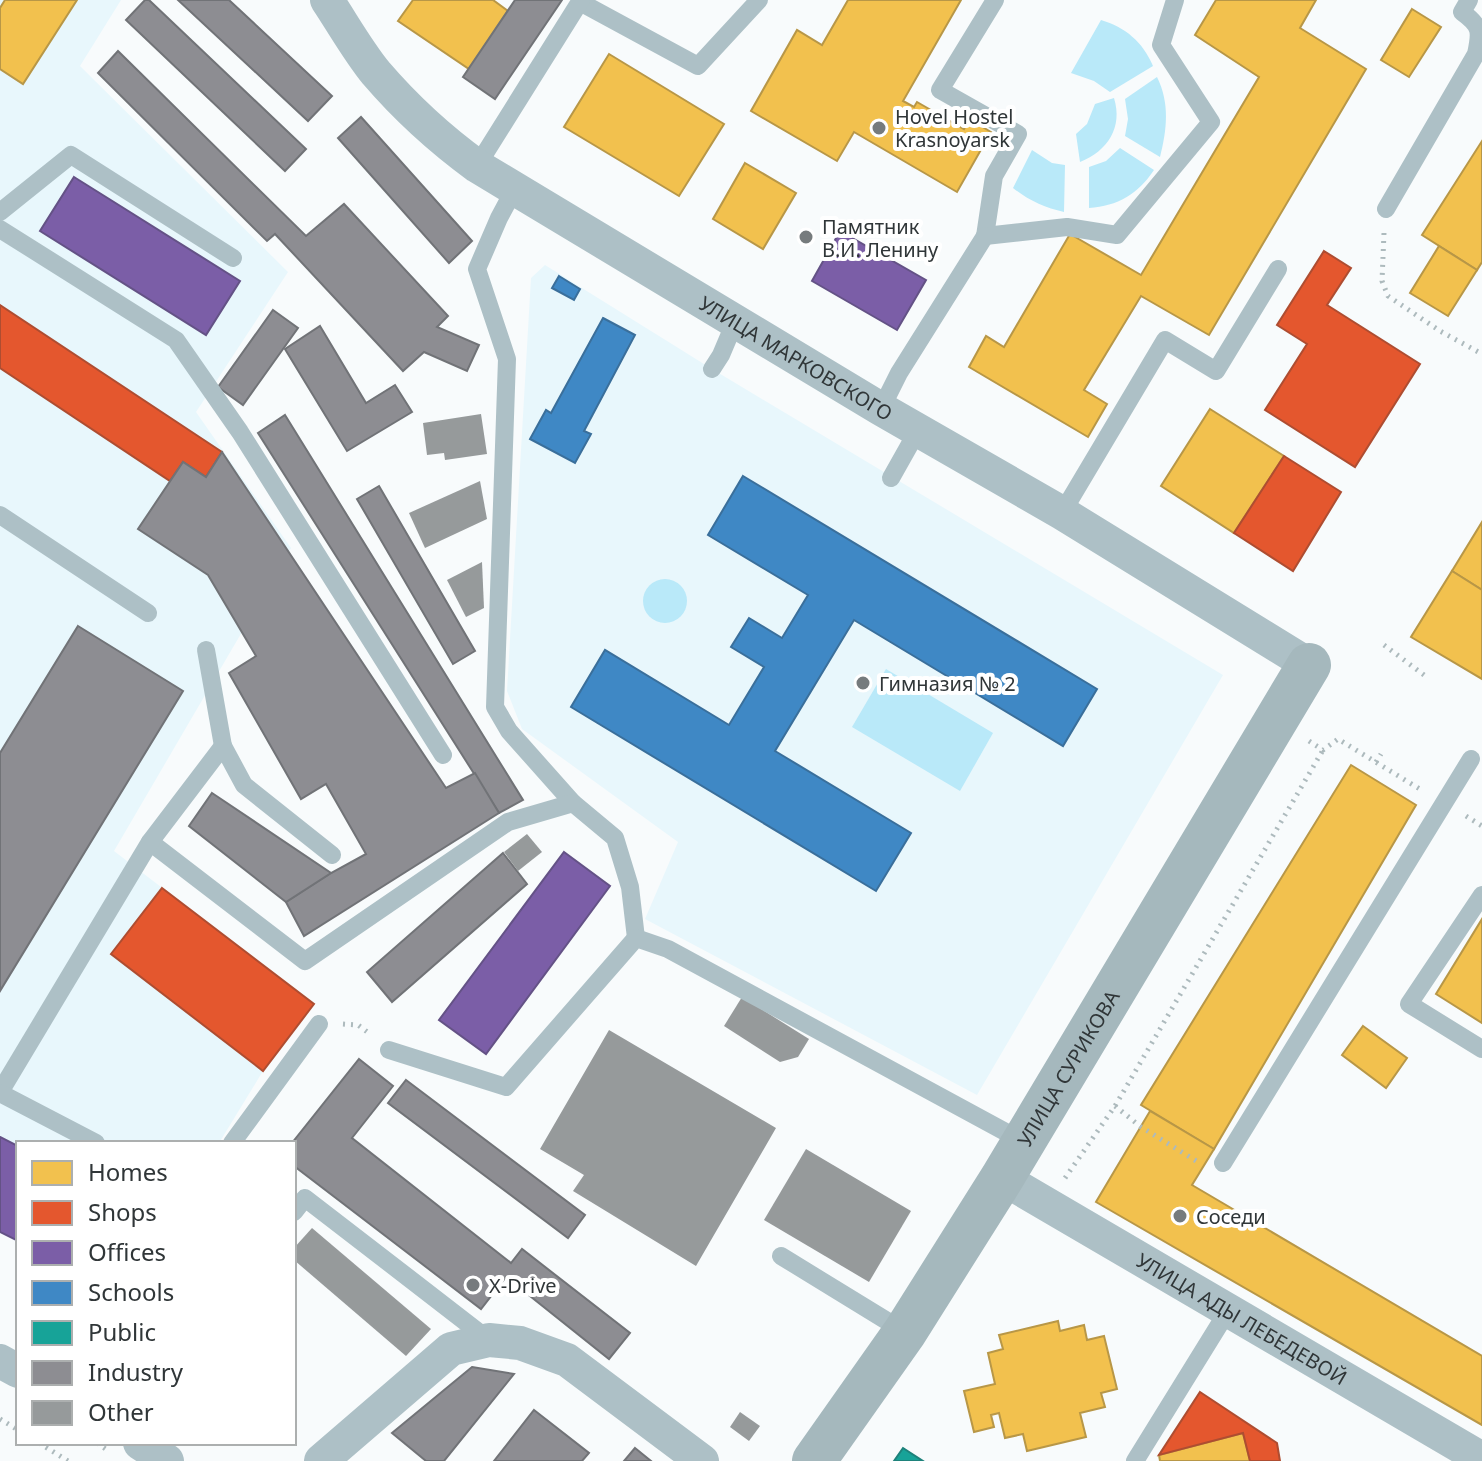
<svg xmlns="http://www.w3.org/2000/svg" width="1482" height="1461" font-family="'Noto Sans',sans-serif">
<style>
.built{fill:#e8f7fc}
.green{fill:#b9e9f9}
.homes{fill:#f2c14e;stroke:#b89747;stroke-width:2}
.shops{fill:#e4572e;stroke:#ae4d31;stroke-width:2}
.offices{fill:#7b5ea7;stroke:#645286;stroke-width:2}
.schools{fill:#3f88c5;stroke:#3a6f9b;stroke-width:2}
.public{fill:#17a398;stroke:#1e827b;stroke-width:2}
.industry{fill:#8d8d92;stroke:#717377;stroke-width:2}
.building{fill:#969a9b}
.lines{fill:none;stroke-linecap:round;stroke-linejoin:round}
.path{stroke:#adbabd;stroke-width:5;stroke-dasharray:2 6;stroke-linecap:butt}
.lane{stroke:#adc0c6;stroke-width:18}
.street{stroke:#adc0c6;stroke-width:34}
.primary{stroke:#a5b8bd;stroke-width:44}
.poi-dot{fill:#767b7d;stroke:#fff;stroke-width:3}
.labels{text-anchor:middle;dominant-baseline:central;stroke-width:8;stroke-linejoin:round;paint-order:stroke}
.poi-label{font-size:20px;fill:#303638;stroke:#fff;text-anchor:start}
.street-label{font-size:20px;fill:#303638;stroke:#fff}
</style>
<rect width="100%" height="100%" fill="#f8fbfc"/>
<g class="built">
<polygon points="0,0 121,0 80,66 288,272 196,412 291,548 114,851 314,1004 263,1071 219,1143 18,1143 18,1241 0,1232"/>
<polygon points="545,265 712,369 1223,675 977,1095 645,919 678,842 522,729 507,691 531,278"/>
</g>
<g class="green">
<path d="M1101,20C1125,27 1143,42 1153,66L1110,92L1094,81L1071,73Z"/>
<path d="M1157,77C1170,103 1167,130 1160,157L1125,136L1128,119L1125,99Z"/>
<path d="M1114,98C1123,127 1108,151 1080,162L1076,134L1087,124L1095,104Z"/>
<path d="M1120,148L1154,170C1138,194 1118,206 1089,208V167L1106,161Z"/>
<path d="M1032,150L1052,163L1065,165L1064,212C1045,208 1028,200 1013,188Z"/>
<circle cx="665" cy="601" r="22"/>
<polygon points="886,669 993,733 960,791 852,727"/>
</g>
<g class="homes">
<polygon points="5,0 77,0 23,84 0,69 0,8"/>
<polygon points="413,0 493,0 508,11 469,69 398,21"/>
<polygon points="848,0 961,0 903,101 914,107 917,102 964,129 969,119 991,132 957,192 854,132 837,161 751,111 797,30 822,45"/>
<polygon points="1216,0 1316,0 1300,28 1366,69 1209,335 1141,296 1084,390 1107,404 1088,437 969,367 986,336 1004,347 1070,234 1141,275 1259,77 1195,35"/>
<polygon points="1412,9 1441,27 1409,77 1381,60"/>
<polygon points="609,54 724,124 679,196 564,127"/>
<polygon points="1482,141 1482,262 1477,270 1422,235"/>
<polygon points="745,163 796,193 763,249 713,219"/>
<polygon points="1439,246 1477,270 1448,316 1410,293"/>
<polygon points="1210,409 1284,456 1234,533 1161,486"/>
<polygon points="1482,522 1482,590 1452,571"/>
<polygon points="1452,571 1482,590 1482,679 1411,637"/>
<polygon points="1351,765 1416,805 1214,1149 1141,1105"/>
<polygon points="1482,919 1482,1023 1436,994"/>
<polygon points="1363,1026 1407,1058 1386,1088 1342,1055"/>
<polygon points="1150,1111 1214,1149 1192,1185 1482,1356 1482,1425 1096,1202"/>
<polygon points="1058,1321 1060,1331 1084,1325 1087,1340 1104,1336 1117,1389 1101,1393 1105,1407 1080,1413 1086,1437 1027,1451 1023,1434 1005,1438 999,1413 991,1415 994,1427 974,1432 964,1391 995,1384 988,1353 1003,1349 999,1335"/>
<polygon points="1243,1433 1250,1461 1160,1461 1159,1455"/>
</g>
<g class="shops">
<polygon points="1324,251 1351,268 1327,305 1420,364 1355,467 1265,410 1307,344 1277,325"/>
<polygon points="0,305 222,452 206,477 183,462 170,481 0,368"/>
<polygon points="1284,456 1341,492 1293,571 1234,533"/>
<polygon points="162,888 314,1004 263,1071 111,954"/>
<polygon points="1200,1392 1277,1443 1280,1461 1250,1461 1243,1433 1159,1455"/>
</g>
<g class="offices">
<polygon points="74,177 240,281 206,335 40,231"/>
<polygon points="840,231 926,280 897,330 812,281"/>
<polygon points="564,852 610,886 486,1054 439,1020"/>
<polygon points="0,1137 18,1146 18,1241 0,1232"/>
</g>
<g class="schools">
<polygon points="559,276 580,289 574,300 552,288"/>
<polygon points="603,318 635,335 584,431 591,434 575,463 530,439 546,410 551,413"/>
<polygon points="743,476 1097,689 1063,746 854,620 775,751 911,833 876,891 571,707 605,650 729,725 764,667 731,647 749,618 782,638 808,595 708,535"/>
</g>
<polygon class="public" points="903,1448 923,1461 894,1461"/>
<g class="industry">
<polygon points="145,0 149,0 306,149 285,171 126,20"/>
<polygon points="178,0 229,0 332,96 308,121"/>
<polygon points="515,0 562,0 495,99 463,77"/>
<polygon points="118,51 306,236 344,204 448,316 437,327 479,345 467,371 424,352 403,371 275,234 267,241 98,73"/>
<polygon points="361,117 472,241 449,263 338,138"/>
<polygon points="273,310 298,328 243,405 218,387"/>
<polygon points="320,326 366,403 395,385 412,412 347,451 285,349"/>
<polygon points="285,415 523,800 499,813 258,433"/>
<polygon points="222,452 446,788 475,773 499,813 304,936 286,902 331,873 366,854 326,784 301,799 229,673 256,656 208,575 138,529 183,462 206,477"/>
<polygon points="379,486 475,651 453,664 357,499"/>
<polygon points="78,626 183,691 0,991 0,753"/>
<polygon points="212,793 331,873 286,902 189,826"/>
<polygon points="503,853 527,884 392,1002 367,972"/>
<polygon points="359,1059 393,1086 352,1138 511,1263 522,1249 630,1333 609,1359 506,1277 481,1309 294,1166 294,1143 292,1143"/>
<polygon points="406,1080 585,1215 568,1238 388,1103"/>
<polygon points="472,1367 514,1374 444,1461 426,1461 392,1433"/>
<polygon points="534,1410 589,1453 582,1461 494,1461"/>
<polygon points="635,1448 651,1461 624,1461"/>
</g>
<g class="building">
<polygon points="481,414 487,454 445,460 444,453 427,455 423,423"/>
<polygon points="480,481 487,519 425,548 409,513"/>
<polygon points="482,562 484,608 466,617 447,580"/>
<polygon points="527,834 542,852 518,871 504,852"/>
<polygon points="742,997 809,1039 798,1057 780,1062 724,1026"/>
<polygon points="609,1030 776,1128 696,1266 573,1191 584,1175 540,1149"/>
<polygon points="806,1149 911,1211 869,1282 764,1220"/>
<polygon points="312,1228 431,1329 406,1356 294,1260 294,1248"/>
<polygon points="740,1412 760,1426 749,1441 730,1427"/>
</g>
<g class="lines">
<g class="path">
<polyline points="1384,233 1382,281 1388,296 1440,331 1482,354"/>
<polyline points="1384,645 1428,678"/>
<polyline points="1309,741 1323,750 1338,739 1423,791"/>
<polyline points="1376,762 1381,754"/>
<polyline points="1466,816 1482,826"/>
<polyline points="343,1024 358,1025 370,1034"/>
<polyline points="1115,1106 1141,1127 1198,1162"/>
<polyline points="1065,1178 1115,1106 1323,750"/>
<polyline points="0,1419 18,1430"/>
<polyline points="39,1443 68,1461"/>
<polyline points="97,1443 110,1452"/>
</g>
<g class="lane">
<polyline points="995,0 940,90 1018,134 994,176 985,236 1067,227 1117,235 1211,122 1161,45 1175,0"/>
<polyline points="580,2 698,66 759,0"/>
<polyline points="477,166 581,0"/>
<polyline points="514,190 499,218 477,269 507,359 495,707 509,731 573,803 615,838 630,887 636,938"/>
<path d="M1386,209L1476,54C1481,31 1481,26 1462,12L1469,0"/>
<polyline points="0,212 71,155 233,258"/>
<polyline points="0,229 176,340 240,432 443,755"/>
<polyline points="712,369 721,355 735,322"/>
<polyline points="881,409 899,373 985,236"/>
<polyline points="891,478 918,430"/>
<polyline points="1062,513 1165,340 1216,371 1278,269"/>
<polyline points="0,515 148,613"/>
<polyline points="206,650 223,746"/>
<polyline points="150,842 305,961 508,822 573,803"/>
<polyline points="1482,895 1409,1004 1482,1049"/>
<polyline points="389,1050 506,1087 636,938 668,949 1024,1142"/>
<polyline points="0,1092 150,842 223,746 244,785 332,855"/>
<polyline points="0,1093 96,1143"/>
<polyline points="232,1143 319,1024"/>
<polyline points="1223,1163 1471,759"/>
<polyline points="294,1212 305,1198 489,1340"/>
<polyline points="781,1256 905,1332"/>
<polyline points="1135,1461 1229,1309"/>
</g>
<g class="street">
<path id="s1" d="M327,0C343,24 358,51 376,73C406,108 440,139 477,166L881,409L1062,513L1309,665"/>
<path id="s2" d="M1002,1178L1482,1459"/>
<polyline points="0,1361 18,1371"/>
<polyline points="140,1443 167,1461"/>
<polyline points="321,1461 451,1349 489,1340 520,1343 567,1360 702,1461"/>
</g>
<path class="primary" id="s3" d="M814,1461L905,1332L1002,1178L1309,665"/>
</g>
<g class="poi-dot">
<circle cx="879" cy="128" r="8"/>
<circle cx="806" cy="237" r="8"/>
<circle cx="863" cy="683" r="8"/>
<circle cx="1180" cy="1216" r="8"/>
<circle cx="473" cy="1285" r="8"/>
</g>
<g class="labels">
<g class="poi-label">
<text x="895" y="116">Hovel Hostel<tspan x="895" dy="23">Krasnoyarsk</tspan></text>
<text x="822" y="226">Памятник<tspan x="822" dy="23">В.И. Ленину</tspan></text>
<text x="879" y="683">Гимназия № 2</text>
<text x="1196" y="1216">Соседи</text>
<text x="489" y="1285">X-Drive</text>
</g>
<g class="street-label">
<text stroke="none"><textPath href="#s1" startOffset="598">УЛИЦА МАРКОВСКОГО</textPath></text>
<text stroke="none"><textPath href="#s3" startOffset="468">УЛИЦА СУРИКОВА</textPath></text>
<text stroke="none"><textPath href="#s2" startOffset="278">УЛИЦА АДЫ ЛЕБЕДЕВОЙ</textPath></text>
</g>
</g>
<rect x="16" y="1141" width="280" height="304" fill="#ffffff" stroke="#acafaf" stroke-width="2"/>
<rect x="32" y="1161" width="40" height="24" fill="#f2c14e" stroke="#acafaf" stroke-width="2"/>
<text x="88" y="1181" font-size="24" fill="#303638">Homes</text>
<rect x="32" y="1201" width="40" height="24" fill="#e4572e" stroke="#acafaf" stroke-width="2"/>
<text x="88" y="1221" font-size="24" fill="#303638">Shops</text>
<rect x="32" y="1241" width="40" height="24" fill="#7b5ea7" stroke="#acafaf" stroke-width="2"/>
<text x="88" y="1261" font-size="24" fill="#303638">Offices</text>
<rect x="32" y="1281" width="40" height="24" fill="#3f88c5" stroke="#acafaf" stroke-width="2"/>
<text x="88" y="1301" font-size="24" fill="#303638">Schools</text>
<rect x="32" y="1321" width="40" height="24" fill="#17a398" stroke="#acafaf" stroke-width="2"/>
<text x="88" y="1341" font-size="24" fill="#303638">Public</text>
<rect x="32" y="1361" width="40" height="24" fill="#8d8d92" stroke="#acafaf" stroke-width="2"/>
<text x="88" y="1381" font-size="24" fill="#303638">Industry</text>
<rect x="32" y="1401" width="40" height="24" fill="#969a9b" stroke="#acafaf" stroke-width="2"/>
<text x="88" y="1421" font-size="24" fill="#303638">Other</text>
</svg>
